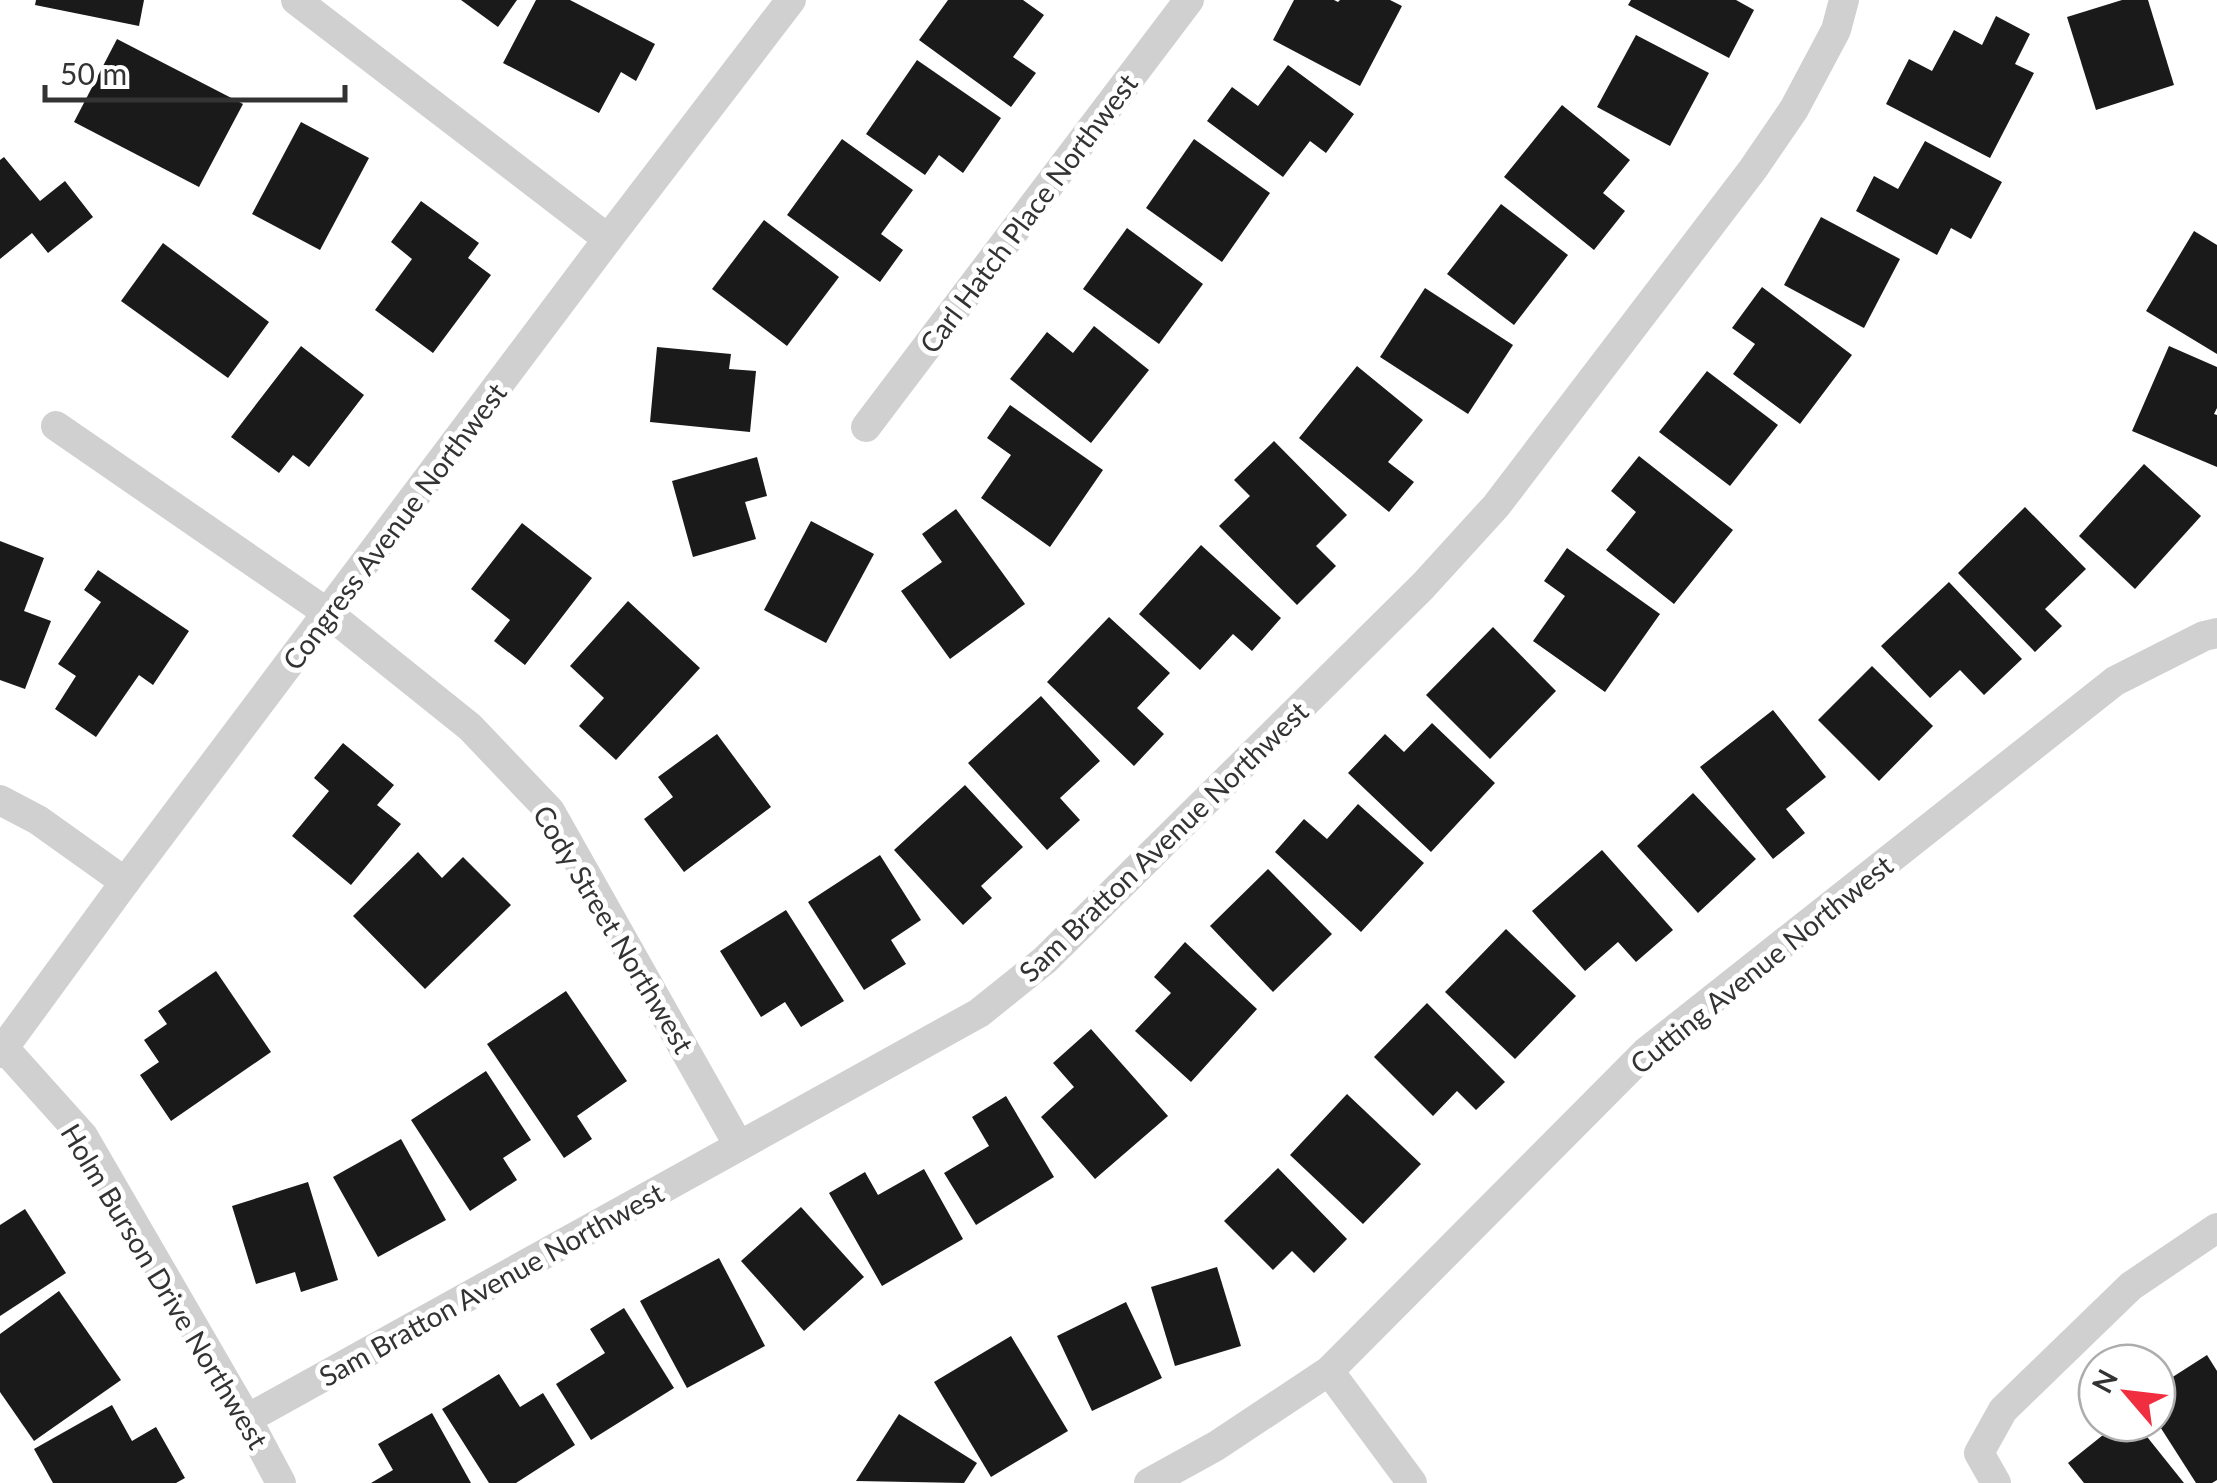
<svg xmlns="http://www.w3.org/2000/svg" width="2217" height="1483" font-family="Lato,sans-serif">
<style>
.building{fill:#1a1a1a}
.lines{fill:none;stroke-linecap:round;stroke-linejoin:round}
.minor{stroke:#d0d0d0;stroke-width:30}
.labels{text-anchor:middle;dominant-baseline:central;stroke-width:10;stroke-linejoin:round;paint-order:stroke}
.street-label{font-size:28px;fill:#333;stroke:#fff}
</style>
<rect width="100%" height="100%" fill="#fff"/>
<g class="building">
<polygon points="36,0 144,0 139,26 35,5"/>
<polygon points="461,0 517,0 498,27"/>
<polygon points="536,0 570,0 655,44 636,81 621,72 599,113 503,63"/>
<polygon points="948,0 1023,0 1044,15 1013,57 1036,73 1011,107 919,40"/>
<polygon points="1294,0 1334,0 1338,2 1340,0 1390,0 1402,6 1360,86 1273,40"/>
<polygon points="1631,0 1736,0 1754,10 1729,58 1628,5"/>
<polygon points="2122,0 2148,0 2174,85 2096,110 2067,17"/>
<polygon points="1996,16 2030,34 2015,64 2034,73 1990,158 1886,104 1909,59 1932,71 1954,30 1982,45"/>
<polygon points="1636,35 1709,73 1670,146 1597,107"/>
<polygon points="117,39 243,104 199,187 74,122"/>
<polygon points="917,60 1001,118 963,173 939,155 925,175 866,134"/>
<polygon points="1288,65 1354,114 1326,153 1310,141 1283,177 1207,121 1232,87 1258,106"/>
<polygon points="1562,105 1630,160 1603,193 1625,211 1594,250 1504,177"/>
<polygon points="301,122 369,158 320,250 252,214"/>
<polygon points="842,139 913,190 881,234 903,250 880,282 787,215"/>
<polygon points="1194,139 1270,193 1222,262 1146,208"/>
<polygon points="1925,141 2002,182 1971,239 1951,228 1937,255 1856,211 1874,176 1898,189"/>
<polygon points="4,157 40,201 65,181 93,217 48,253 32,233 0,259 0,160"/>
<polygon points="421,201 479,243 468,258 491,275 433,353 375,310 412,259 391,242"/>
<polygon points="1501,204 1568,255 1514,325 1447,274"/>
<polygon points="1821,217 1900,259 1864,328 1784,285"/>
<polygon points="764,220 839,277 787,346 712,289"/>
<polygon points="1127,228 1203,284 1159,344 1083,289"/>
<polygon points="2194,231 2217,245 2217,354 2146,311"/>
<polygon points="163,243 269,322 228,378 121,301"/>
<polygon points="1762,287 1852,355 1800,424 1733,374 1755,344 1732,328"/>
<polygon points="1425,288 1513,345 1468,414 1380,357"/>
<polygon points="1094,326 1149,370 1091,443 1010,379 1047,332 1073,353"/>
<polygon points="301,346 364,395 309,467 293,455 279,473 231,437"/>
<polygon points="2169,346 2217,367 2217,408 2214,414 2217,415 2217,467 2132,431"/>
<polygon points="657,347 731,354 729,369 756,371 750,432 650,422"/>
<polygon points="1357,366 1423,420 1388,462 1414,482 1389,512 1299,438"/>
<polygon points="1707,371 1778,425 1730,486 1659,432"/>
<polygon points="1010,405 1103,470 1050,547 981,498 1011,455 987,438"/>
<polygon points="1274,441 1347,515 1316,546 1336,566 1297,605 1219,526 1250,496 1234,480"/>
<polygon points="1639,456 1733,530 1674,604 1606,550 1636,512 1611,491"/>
<polygon points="757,457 767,496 745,502 756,539 693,557 672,481"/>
<polygon points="2144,464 2201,516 2135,589 2079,536"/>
<polygon points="2025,507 2086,569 2045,609 2062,626 2035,652 1958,573"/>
<polygon points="956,509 1025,604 950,659 901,591 942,562 922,534"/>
<polygon points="811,521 874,554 826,643 764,610"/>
<polygon points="522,523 592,578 525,665 494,641 510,620 471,589"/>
<polygon points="0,541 44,558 24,611 51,621 25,689 0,680"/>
<polygon points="1201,545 1281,618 1252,651 1233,634 1200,670 1139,614"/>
<polygon points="1567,548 1660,614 1605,692 1533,641 1565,596 1544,581"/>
<polygon points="98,570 189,631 153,685 139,675 96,737 55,709 76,676 58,664 101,602 84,590"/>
<polygon points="1949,582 2022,659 1984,695 1960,670 1930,698 1881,646"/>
<polygon points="628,601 700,668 616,760 579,726 604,698 570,666"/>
<polygon points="1109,617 1170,673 1137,708 1164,734 1134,766 1047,682"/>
<polygon points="1493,627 1556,691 1490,759 1426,695"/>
<polygon points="1872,666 1933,726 1879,781 1818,720"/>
<polygon points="1041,696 1100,761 1060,798 1080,820 1047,850 968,763"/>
<polygon points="1773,710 1826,777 1786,809 1805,833 1773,859 1700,767"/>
<polygon points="1432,723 1495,783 1431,852 1348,773 1385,734 1404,752"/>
<polygon points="717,734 771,807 684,872 644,819 673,797 658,777"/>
<polygon points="343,743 394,785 377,805 401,824 351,885 292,836 329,791 314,778"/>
<polygon points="965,785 1023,847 981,886 992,898 963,925 894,850"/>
<polygon points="1693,793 1756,859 1698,913 1637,846"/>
<polygon points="1358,804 1424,863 1361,932 1275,852 1304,819 1327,839"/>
<polygon points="1602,850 1673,930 1636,962 1618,942 1585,971 1532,911"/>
<polygon points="418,852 442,878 463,857 511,905 425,989 353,916"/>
<polygon points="880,855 921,920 891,940 906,964 864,990 808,902"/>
<polygon points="1268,869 1332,934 1273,992 1210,926"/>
<polygon points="786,910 844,1001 801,1027 785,1002 761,1017 720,951"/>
<polygon points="1506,929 1576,996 1515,1059 1445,992"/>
<polygon points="1185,942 1257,1009 1191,1082 1135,1031 1171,993 1154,977"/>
<polygon points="216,971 271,1052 171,1121 140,1075 159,1062 144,1040 167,1024 158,1011"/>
<polygon points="566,991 627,1081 577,1116 592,1139 564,1158 487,1044"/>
<polygon points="1427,1003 1505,1082 1476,1110 1457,1091 1433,1116 1374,1057"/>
<polygon points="1091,1029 1168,1116 1095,1179 1041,1117 1074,1087 1053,1063"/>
<polygon points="486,1071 531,1140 503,1158 517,1180 470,1211 411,1120"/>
<polygon points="1347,1094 1421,1164 1363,1224 1290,1155"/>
<polygon points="1006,1096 1054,1177 976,1225 944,1173 989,1146 972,1117"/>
<polygon points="401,1139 446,1220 378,1257 333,1177"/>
<polygon points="1278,1168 1347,1239 1314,1273 1292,1251 1273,1270 1224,1221"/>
<polygon points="924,1169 963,1239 882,1286 829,1193 865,1172 878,1195"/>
<polygon points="308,1182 338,1280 301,1292 295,1272 256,1284 232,1206"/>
<polygon points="801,1207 864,1277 804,1331 741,1261"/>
<polygon points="25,1209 66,1273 0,1316 0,1225"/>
<polygon points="719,1258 765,1346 687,1388 640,1301"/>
<polygon points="1217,1267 1241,1346 1175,1366 1151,1287"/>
<polygon points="59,1291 121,1380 34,1441 0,1392 0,1334"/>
<polygon points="1126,1302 1162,1378 1092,1411 1057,1336"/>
<polygon points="624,1308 674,1388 591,1440 556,1384 605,1353 590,1329"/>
<polygon points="1011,1336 1068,1431 991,1477 934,1382"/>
<polygon points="2207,1355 2217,1371 2217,1480 2212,1483 2196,1483 2157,1422 2157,1387"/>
<polygon points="499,1374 520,1407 543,1393 575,1445 516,1483 489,1483 442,1409"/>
<polygon points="112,1405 132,1441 156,1427 185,1478 176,1483 53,1483 34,1449"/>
<polygon points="432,1413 471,1483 371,1483 393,1470 378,1444"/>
<polygon points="899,1414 977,1463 964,1483 856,1481"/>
<polygon points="2118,1423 2136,1423 2184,1483 2084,1483 2068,1463"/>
</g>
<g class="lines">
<g class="minor">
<polyline points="296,0 608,239"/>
<polyline points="56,426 329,614 470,727 550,811 739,1146"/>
<polyline points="866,427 1189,0"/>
<polyline points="0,800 38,820 125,882"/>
<polyline points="4,1048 83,1136 247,1419 281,1483"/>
<polyline points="0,1053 125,882 608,239 791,0"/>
<polyline points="1329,1371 1412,1483"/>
<polyline points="247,1419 979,1013 1045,960 1423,586 1496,506 1753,169 1794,109 1836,30 1844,0"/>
<polyline points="1149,1483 1216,1446 1329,1371 1646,1052 2115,681 2204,636 2217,633"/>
<polyline points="1996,1483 1979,1453 2003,1410 2131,1286 2217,1228"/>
</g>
</g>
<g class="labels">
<g class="street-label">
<text transform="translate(1028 213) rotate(-53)">Carl Hatch Place Northwest</text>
<text transform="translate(394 526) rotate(-53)">Congress Avenue Northwest</text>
<text transform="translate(1163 841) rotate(-44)">Sam Bratton Avenue Northwest</text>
<text transform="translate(614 929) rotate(59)">Cody Street Northwest</text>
<text transform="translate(1761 964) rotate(-39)">Cutting Avenue Northwest</text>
<text transform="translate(491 1284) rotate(-29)">Sam Bratton Avenue Northwest</text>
<text transform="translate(165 1286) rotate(59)">Holm Burson Drive Northwest</text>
</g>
</g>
<g transform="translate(2127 1393) rotate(298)"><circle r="48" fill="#ffffff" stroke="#adadad" stroke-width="2.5"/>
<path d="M0-8L18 38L0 25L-18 38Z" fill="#f02e40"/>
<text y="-15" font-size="28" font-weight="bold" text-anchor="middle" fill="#333333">N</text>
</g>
<path d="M45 85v15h300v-15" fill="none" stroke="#333333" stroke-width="5"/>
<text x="60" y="85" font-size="30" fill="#333333" stroke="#ffffff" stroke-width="8" paint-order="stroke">50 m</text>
</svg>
